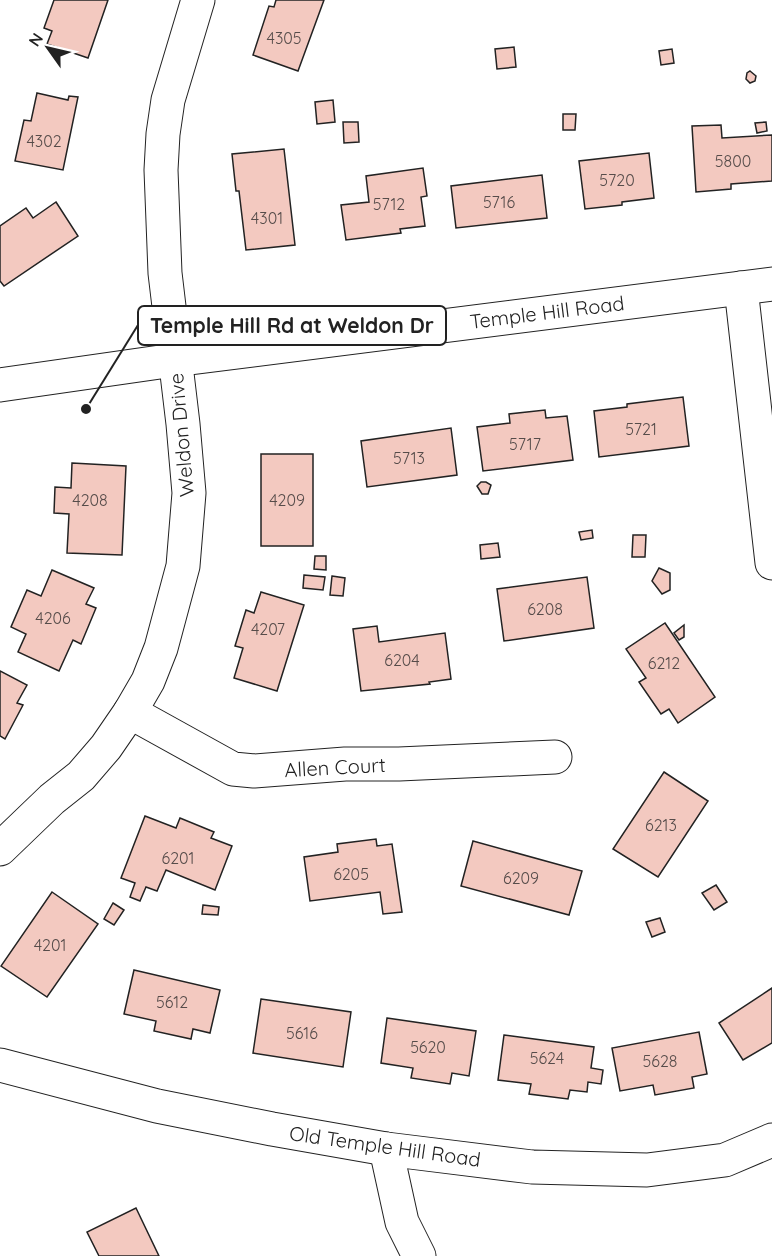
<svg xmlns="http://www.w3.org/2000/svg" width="772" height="1256" font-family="Quicksand,sans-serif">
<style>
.building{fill:#f3c9c0;stroke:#222;stroke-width:1.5}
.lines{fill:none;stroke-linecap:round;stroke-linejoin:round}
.minor-casing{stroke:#222;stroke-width:35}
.major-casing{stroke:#222;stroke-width:35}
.minor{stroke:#fff;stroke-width:33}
.major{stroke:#fff;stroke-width:33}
.labels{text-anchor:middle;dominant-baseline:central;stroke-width:4.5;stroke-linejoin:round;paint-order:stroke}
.number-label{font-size:16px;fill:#564c4a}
.street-label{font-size:20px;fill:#222;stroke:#fff}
.leader{fill:none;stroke:#222;stroke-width:2}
.callout-dot{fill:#222;stroke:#fff;stroke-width:2}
.callout{fill:#fff;stroke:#222;stroke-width:2}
.callout-label{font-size:21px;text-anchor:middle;font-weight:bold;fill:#222}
</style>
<rect width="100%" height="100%" fill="#fff"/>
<g class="building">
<polygon points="54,0 108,0 88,58 47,44 52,31 44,28"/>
<polygon points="276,0 324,0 298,71 253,55 269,6 274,7"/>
<polygon points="514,47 516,67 497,69 495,49"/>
<polygon points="672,49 674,63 661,65 659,51"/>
<polygon points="750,71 756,76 755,81 750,83 746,79 747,73"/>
<polygon points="37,93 68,100 69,96 78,97 63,170 15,161 24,120 31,121"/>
<polygon points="333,100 335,122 317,124 315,102"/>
<polygon points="563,114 576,114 575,130 563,130"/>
<polygon points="343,122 358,122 359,142 344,143"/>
<polygon points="766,122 767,131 757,133 755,123"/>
<polygon points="721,125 722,138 772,135 772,181 731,184 731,189 696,192 692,126"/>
<polygon points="284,149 295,245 246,250 239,191 236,191 232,154"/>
<polygon points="649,153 654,198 622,202 622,205 585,209 579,161"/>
<polygon points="423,168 427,196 421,197 425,226 400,229 401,233 346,240 341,205 369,202 366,176"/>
<polygon points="542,175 547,218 456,228 451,186"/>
<polygon points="56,202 78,236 4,286 0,281 0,226 26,208 33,218"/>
<polygon points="683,397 689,446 599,457 594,411 627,407 627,404"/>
<polygon points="545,410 546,418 567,416 573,460 483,471 477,427 510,423 509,414"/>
<polygon points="451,428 457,475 367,487 361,441"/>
<rect x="261" y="454" width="52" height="92"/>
<polygon points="72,463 126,466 122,555 67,553 69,514 54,513 55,487 71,488"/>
<polygon points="481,482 486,482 491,485 488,494 482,494 477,486"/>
<polygon points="592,530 593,538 581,540 579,532"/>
<polygon points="633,535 646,535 645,557 632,557"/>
<polygon points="498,543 500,557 481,559 480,545"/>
<polygon points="315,556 326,556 326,570 314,569"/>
<polygon points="659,568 670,573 670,590 662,594 652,581"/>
<polygon points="52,570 94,588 86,604 96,608 81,644 73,640 59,671 18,652 26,634 11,627 27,590 41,596"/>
<polygon points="304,575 325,577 323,590 303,588"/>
<polygon points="332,576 345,578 343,596 330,595"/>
<polygon points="587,577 594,628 504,641 497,589"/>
<polygon points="261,592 304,605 277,691 234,678 243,648 235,646 246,610 254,613"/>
<polygon points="665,623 715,697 678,723 669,709 661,714 639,682 646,678 626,649"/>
<polygon points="684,625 684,637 679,640 674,633"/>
<polygon points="377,626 379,642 445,633 451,679 429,682 430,684 361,691 353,629"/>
<polygon points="0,671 27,685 17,703 23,705 5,739 0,736"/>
<polygon points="664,772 708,801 658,877 613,849"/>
<polygon points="145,816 176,828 180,818 214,832 211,838 232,846 215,890 166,870 157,891 146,887 140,901 130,897 135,883 121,878"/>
<polygon points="376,839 377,846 392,844 402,912 383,914 380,892 310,901 304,857 338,852 337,844"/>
<polygon points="473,841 582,871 569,915 461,886"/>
<polygon points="716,885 727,902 714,910 702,893"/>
<polygon points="52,892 98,924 47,997 1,966"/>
<polygon points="113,903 124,910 114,925 104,919"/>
<polygon points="203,905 219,907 218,915 202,914"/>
<polygon points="660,918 665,932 652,937 646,922"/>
<polygon points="134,970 220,990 210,1033 193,1029 191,1039 154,1031 156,1021 124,1014"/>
<polygon points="772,988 772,1043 743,1060 719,1023"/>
<polygon points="261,999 351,1012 343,1067 253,1053"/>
<polygon points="387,1018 476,1031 469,1076 452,1073 450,1084 411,1078 413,1068 381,1063"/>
<polygon points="699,1032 707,1074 692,1077 694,1088 655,1095 653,1085 620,1091 612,1048"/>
<polygon points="504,1035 594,1047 591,1068 603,1070 601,1084 588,1082 587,1092 570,1090 568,1099 529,1094 531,1084 498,1080"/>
<polygon points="136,1208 159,1256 99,1256 87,1232"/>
</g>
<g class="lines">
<defs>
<g id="minor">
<polyline points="741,288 772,563"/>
<polyline points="130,712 233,769 254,771 345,764 399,764 555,757"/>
<polyline points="0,849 52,799 81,776 106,747 130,712 148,681 161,648 183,566 189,493 183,424 165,273 161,170 163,134 168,100 198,0"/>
<polyline points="0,1065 157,1106 272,1129 386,1149 532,1167 647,1170 725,1160 772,1140"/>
<polyline points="386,1149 402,1222 419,1256"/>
</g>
<polyline id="major" points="0,385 174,360 772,284"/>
</defs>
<use href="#minor" class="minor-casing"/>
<use href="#major" class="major-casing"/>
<use href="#minor" class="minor"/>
<use href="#major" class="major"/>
</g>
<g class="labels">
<g class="number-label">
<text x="284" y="38">4305</text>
<text x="44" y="141">4302</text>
<text x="733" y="161">5800</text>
<text x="617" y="180">5720</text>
<text x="499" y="202">5716</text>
<text x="389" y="204">5712</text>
<text x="267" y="218">4301</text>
<text x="641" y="429">5721</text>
<text x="525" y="444">5717</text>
<text x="409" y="458">5713</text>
<text x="90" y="500">4208</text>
<text x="287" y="500">4209</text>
<text x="545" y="609">6208</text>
<text x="53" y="618">4206</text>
<text x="268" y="629">4207</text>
<text x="402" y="660">6204</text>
<text x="664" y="663">6212</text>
<text x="661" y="825">6213</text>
<text x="178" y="858">6201</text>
<text x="351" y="874">6205</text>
<text x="521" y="878">6209</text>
<text x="50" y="945">4201</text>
<text x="172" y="1002">5612</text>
<text x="302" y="1033">5616</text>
<text x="428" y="1047">5620</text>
<text x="547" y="1058">5624</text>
<text x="660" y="1061">5628</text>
</g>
<g class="street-label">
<text transform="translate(547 312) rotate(-7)">Temple Hill Road</text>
<text transform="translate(181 435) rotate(-95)">Weldon Drive</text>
<text transform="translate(335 767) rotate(-3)">Allen Court</text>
<text transform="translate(385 1146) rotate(8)">Old Temple Hill Road</text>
</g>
</g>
<path class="leader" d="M86 409L138 325"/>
<circle class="callout-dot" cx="86" cy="409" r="6"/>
<rect class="callout" x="138" y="306" width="308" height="39" rx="6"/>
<g class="callout-label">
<text x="292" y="333">Temple Hill Rd at Weldon Dr</text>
</g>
<g transform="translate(48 48) rotate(304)" stroke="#ffffff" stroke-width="4.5" paint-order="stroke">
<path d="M0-4.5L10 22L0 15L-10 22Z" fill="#222222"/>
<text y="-9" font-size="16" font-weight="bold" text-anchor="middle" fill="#222222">N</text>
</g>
</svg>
